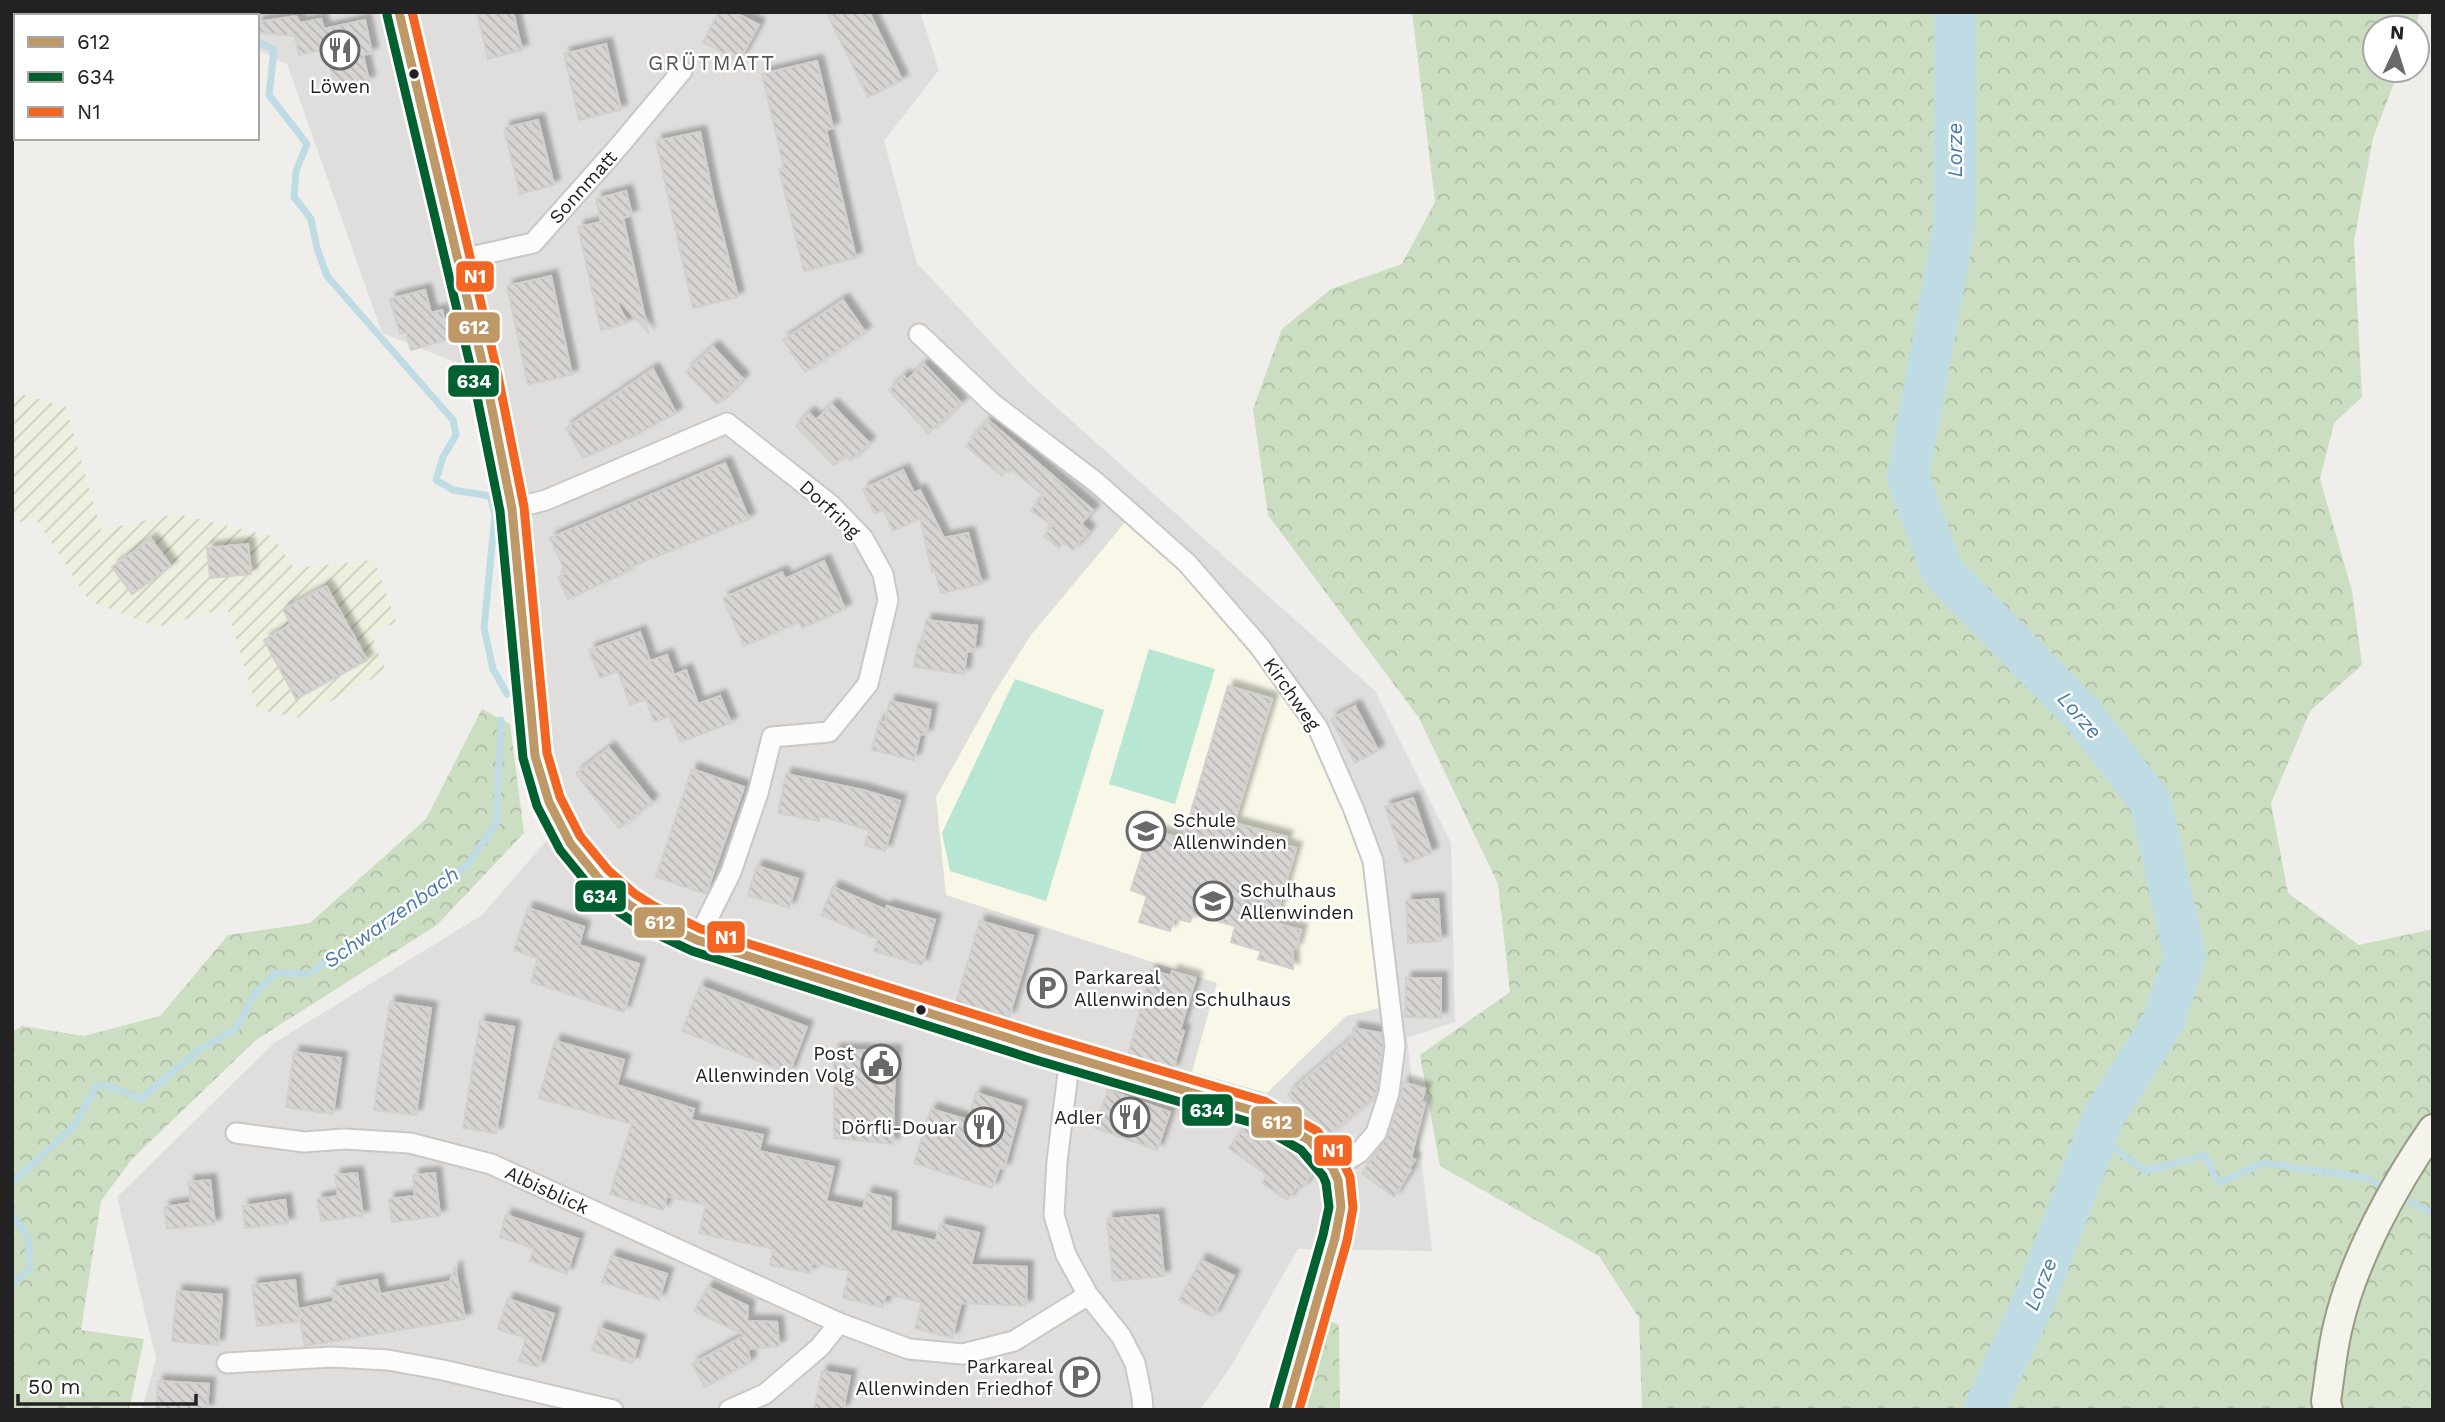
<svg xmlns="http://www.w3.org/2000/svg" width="2445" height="1422" font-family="'Work Sans',sans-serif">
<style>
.residential{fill:#dfdedc}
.education{fill:#f8f7e8}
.farmland{fill:url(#farmland-furrows)}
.forest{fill:url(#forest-crowns)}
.pitch{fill:#b7e6d2}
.parking{fill:#e0dfde}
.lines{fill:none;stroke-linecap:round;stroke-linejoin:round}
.stream{stroke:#bfdbe3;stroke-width:7}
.river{stroke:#bfdbe3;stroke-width:42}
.building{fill:url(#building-back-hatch);stroke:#d3d0cc;stroke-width:2;filter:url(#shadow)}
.street-casing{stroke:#c9c8c7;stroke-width:23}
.secondary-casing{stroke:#999a82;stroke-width:32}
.street{stroke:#fdfcfc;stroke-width:19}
.secondary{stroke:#f4f4ed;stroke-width:28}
.bus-1-casing{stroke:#fff;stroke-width:14}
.bus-2-casing{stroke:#fff;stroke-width:14}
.bus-3-casing{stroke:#fff;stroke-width:14}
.bus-1{stroke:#be9867;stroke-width:9}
.bus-2{stroke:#006030;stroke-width:9}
.bus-3{stroke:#f26522;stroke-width:9}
.bus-dot{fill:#222;stroke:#fff;stroke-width:2.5}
.labels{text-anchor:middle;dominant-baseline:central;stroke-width:5;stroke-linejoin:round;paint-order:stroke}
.poi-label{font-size:19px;fill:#222;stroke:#fff;text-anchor:end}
.street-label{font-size:19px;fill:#222;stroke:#fff}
.neighbourhood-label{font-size:21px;letter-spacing:2px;fill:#555;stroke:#fff}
.water-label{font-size:21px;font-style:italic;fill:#4a7aab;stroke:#fff}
.line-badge{stroke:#fff;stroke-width:2.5}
.badge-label{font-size:19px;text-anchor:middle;font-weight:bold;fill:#fff}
</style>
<defs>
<pattern id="farmland-furrows" width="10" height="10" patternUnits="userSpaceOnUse" patternTransform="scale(1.75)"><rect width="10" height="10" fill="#efefdf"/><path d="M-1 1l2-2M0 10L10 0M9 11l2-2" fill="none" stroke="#cdcdbf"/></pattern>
<pattern id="forest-crowns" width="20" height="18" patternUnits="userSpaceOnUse" patternTransform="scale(1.75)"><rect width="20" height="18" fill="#cbdec1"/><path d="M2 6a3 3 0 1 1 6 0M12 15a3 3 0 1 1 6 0" fill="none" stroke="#aebea6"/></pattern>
<pattern id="building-back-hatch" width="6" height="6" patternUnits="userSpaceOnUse" patternTransform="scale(1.75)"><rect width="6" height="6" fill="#d7d4d2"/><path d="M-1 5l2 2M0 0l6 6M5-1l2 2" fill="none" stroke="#b8b6b4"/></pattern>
<filter id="shadow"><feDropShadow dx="6" dy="-6" stdDeviation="2" flood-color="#0004"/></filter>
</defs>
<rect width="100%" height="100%" fill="#f0eeeb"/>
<polygon class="residential" points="187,12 920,12 939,70 884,141 917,263 1028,382 1375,691 1451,843 1455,1022 1407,1038 1432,1251 1298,1249 1230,1368 1200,1410 142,1410 156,1358 117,1197 274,1043 482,915 560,825 485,374 382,333 287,64 257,49 257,16 193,16"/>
<polygon class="education" points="1127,520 1190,580 1309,726 1340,796 1365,864 1380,1008 1346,1016 1267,1093 1192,1072 1217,983 946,895 936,797 993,695 1031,635"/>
<polygon class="farmland" points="19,393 66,407 101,530 176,514 272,536 294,568 374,560 397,623 370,631 386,671 300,718 257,709 227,608 157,627 89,601 36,519 12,523 12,399"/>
<g class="forest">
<polygon points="1412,12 2420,12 2415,28 2375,28 2375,70 2399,70 2373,138 2354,241 2362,397 2334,423 2320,479 2352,591 2362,665 2310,711 2271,803 2288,893 2359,945 2433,929 2433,1410 1642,1410 1639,1318 1599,1256 1440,1166 1420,1055 1510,992 1498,884 1419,718 1268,515 1253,409 1282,329 1331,289 1402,264 1435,202"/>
<polygon points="482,709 510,724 524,833 437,925 256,1040 132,1159 101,1201 81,1330 144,1339 129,1410 12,1410 12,1032 22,1026 84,1036 160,1016 228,935 310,923 426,819"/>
<polygon points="1327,1320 1339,1325 1340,1410 1301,1410"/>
</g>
<g class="pitch">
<polygon points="1149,649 1215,669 1175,804 1109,784"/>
<polygon points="1015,679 1104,710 1046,901 950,871 942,833"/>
</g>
<g class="parking">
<polygon points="1042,933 1061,939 1050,982 1087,994 1076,1032 1018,1014"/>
<polygon points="1173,1178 1262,1238 1266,1262 1178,1202"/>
<polygon points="1073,1334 1098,1343 1095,1360 1107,1366 1112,1365 1120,1389 1118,1410 1108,1410 1040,1387 1048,1364 1060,1349 1068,1351"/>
</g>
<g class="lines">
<g class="stream">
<polyline points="261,43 274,50 269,95 307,144 296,171 294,197 311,219 317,248 327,276 453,420 456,435 443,457 436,480 453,490 490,496 495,514 484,628 493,669 507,694"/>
<polyline points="2096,1137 2146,1171 2205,1155 2218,1183 2264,1163 2366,1178 2389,1190"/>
<polyline points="12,1183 74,1126 97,1085 109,1086 141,1099 200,1049 237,1028 254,994 276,973 309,974 370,930 392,922 467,865 496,824 501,720"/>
<polyline points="2400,1196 2433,1214"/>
<polyline points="12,1214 28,1237 30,1269 12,1283"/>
</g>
<polyline class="river" points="1955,12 1954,228 1908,477 1942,571 2082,714 2150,801 2185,957 2163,1022 2104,1116 2037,1294 1984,1410"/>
</g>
<g class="building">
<polygon points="477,12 513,12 522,50 488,59"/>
<polygon points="719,12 734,12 759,25 739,61 703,42"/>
<polygon points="826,12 869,12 902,80 868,97"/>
<polygon points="296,16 300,23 321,19 324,29 365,20 372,53 363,55 369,81 335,88 326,49 299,55 295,36 257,32 257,22"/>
<polygon points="606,44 621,110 579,120 564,54"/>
<polygon points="817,61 833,128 826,130 856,258 804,271 779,169 784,168 762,74"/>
<polygon points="538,120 554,185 520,194 504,128"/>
<polygon points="700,132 713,196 738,297 693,308 656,141"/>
<polygon points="626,191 632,215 623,218 648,332 620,301 617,303 628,323 601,330 578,227 601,222 596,199"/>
<polygon points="551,276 572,375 528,384 507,286"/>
<polygon points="425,290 431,313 442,310 449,339 411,350 406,332 400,334 390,299"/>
<polygon points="843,300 865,332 805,372 783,340"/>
<polygon points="713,347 743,379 717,404 686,372"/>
<polygon points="924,364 961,403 928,433 889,390 904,376 907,380"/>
<polygon points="653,369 676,413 635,435 583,458 566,428"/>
<polygon points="832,405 869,443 850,461 846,454 834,465 796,426 809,413 816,420"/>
<polygon points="988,420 1093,510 1081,524 1089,531 1073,550 1063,542 1059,548 1044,536 1052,526 1031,510 1044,496 1009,467 1002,476 966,446"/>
<polygon points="725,463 749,519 625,569 626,572 568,599 558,577 566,573 550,538"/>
<polygon points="903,470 914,493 920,490 944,538 968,533 982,584 941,593 935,571 932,572 920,518 893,531 883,510 875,514 863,489"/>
<polygon points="151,539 171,566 132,594 112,567"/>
<polygon points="248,544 251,574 210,578 207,548"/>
<polygon points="824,561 845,609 802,628 799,622 744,646 723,598 782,572 785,579"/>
<polygon points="326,586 367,660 296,699 264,640 291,624 283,610"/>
<polygon points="926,620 977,626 974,652 967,651 964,674 914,667 918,643 923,644"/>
<polygon points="640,632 650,661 667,655 674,675 686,670 698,704 720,696 731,723 680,742 670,716 654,722 646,699 630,705 618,671 600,678 589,650"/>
<polygon points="1228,686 1272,699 1234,823 1287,837 1284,845 1296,848 1274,923 1301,930 1296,949 1292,949 1293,969 1258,959 1261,951 1231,942 1235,926 1193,914 1190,922 1174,918 1170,931 1139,922 1147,896 1131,890 1150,830 1183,839"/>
<polygon points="890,701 931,710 926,735 920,734 914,760 872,750 879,721 885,723"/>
<polygon points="1355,706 1378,750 1355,763 1331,719"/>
<polygon points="609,748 652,802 619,828 576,774"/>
<polygon points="692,769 744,787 706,894 656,877"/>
<polygon points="786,774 863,790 900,801 885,851 865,845 869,830 820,816 819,821 778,813"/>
<polygon points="1413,798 1432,853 1405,863 1385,807"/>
<polygon points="757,866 798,879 789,908 748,895"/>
<polygon points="833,887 886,910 887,906 935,920 922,965 874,951 878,939 821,915"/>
<polygon points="1438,899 1441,941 1408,943 1406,901"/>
<polygon points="528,908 584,927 579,945 639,964 624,1012 531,982 538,958 514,950"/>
<polygon points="980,921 1033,936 1009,1017 956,1002"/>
<polygon points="1151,970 1171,976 1172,971 1196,978 1180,1030 1184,1031 1173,1070 1128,1056"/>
<polygon points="1406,978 1441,978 1441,1018 1405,1017"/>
<polygon points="700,986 807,1027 789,1073 682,1031"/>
<polygon points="390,1002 431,1008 416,1115 374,1110"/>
<polygon points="480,1021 514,1027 496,1133 463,1128"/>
<polygon points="1353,1028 1381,1033 1383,1046 1377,1090 1375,1096 1327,1136 1311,1122 1288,1094 1352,1038"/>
<polygon points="555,1041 624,1060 617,1085 694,1109 691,1120 763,1135 759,1151 834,1167 826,1201 863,1209 867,1193 891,1198 890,1233 892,1234 893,1231 936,1241 940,1224 979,1233 971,1265 1027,1267 1026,1306 961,1303 952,1338 915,1328 922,1302 886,1294 883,1307 843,1298 849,1271 812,1263 810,1273 770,1265 773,1249 699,1233 706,1205 667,1196 663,1210 610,1194 632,1124 539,1098"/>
<polygon points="834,1050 895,1051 893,1144 834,1138"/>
<polygon points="294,1052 341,1058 333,1114 286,1107"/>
<polygon points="1403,1082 1425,1089 1421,1102 1425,1103 1411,1158 1415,1160 1409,1169 1411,1170 1394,1197 1362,1173 1387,1137 1401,1097"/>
<polygon points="1108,1090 1170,1112 1157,1150 1095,1128"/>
<polygon points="976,1093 1021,1107 1004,1169 1000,1167 992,1188 914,1163 931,1109 968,1120"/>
<polygon points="1246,1126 1285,1145 1301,1157 1308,1165 1311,1175 1302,1188 1296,1188 1287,1200 1262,1183 1267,1175 1229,1148"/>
<polygon points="357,1173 363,1216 321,1221 317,1199 338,1196 335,1175"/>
<polygon points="435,1173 440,1216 392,1222 389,1199 415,1196 413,1175"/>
<polygon points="210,1180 215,1224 167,1229 164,1207 191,1203 188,1182"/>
<polygon points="285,1200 288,1223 245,1228 243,1206"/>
<polygon points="506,1215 578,1239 567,1274 530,1261 534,1248 500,1237"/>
<polygon points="1158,1215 1164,1276 1113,1281 1107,1219"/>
<polygon points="611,1256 667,1274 659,1300 602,1282"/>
<polygon points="1201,1260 1234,1276 1213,1317 1179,1300"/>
<polygon points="455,1266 465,1319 305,1346 298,1309 334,1302 332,1288 377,1280 380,1294 448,1282 449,1285"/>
<polygon points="295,1280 299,1321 257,1326 252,1285"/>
<polygon points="708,1287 748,1306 747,1321 777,1322 779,1346 748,1349 750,1362 705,1387 692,1364 745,1335 694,1311"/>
<polygon points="177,1291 222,1295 218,1345 172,1341"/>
<polygon points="508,1299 554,1314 538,1367 519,1361 526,1338 498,1329"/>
<polygon points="599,1328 639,1341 632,1363 592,1350"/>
<polygon points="822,1371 850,1376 843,1410 814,1410"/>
<polygon points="158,1381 209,1384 207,1410 156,1410"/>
</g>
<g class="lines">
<defs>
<g id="street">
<polyline points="457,260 533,243 620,145 682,71"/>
<polyline points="919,334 992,403 1097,483 1187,563 1260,647 1318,728 1354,810 1373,861 1395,1046 1389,1093 1376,1133 1359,1153 1333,1169"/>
<polyline points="512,509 546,500 727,423 831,505 863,538 883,574 888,600 868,684 829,732 772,737 758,793 731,872 697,940"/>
<polyline points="1070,1057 1057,1161 1054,1215 1066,1255 1088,1295 1121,1336 1135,1363 1142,1397 1143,1410"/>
<polyline points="236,1133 304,1142 344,1139 410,1143 491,1164 839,1323 909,1349 963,1354 1014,1341 1088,1295"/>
<polyline points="227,1363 332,1357 388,1360 443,1370 613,1410"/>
<polyline points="729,1410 765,1394 820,1347 839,1323"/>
</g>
<g id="secondary">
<polyline points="399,12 485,374 512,509 529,708 535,756 549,802 570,843 599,879 628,904 648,917 697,940 1040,1048 1261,1113 1309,1140 1333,1169 1338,1180 1341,1207 1335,1238 1286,1410"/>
<path d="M2328,1410L2326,1401C2330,1376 2332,1350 2338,1326C2353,1260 2394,1185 2433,1129"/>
</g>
</defs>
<use href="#street" class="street-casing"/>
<use href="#secondary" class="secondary-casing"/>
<use href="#street" class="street"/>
<use href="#secondary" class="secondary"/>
<defs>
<polyline id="bus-1" points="399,12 485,374 512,509 535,756 549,802 570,843 599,879 628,904 648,917 697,940 1040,1048 1261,1113 1309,1140 1333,1169 1338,1180 1341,1207 1335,1238 1286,1410"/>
<polyline id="bus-2" points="387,15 473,377 500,511 523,758 537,806 560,850 591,888 620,913 641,927 692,951 1036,1060 1256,1124 1301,1150 1323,1176 1326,1183 1329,1207 1323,1235 1274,1407"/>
<polyline id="bus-3" points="412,12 497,371 524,507 547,753 560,797 580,836 608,870 635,894 654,906 701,929 1044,1036 1264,1101 1317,1131 1344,1164 1350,1177 1353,1208 1347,1241 1299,1410"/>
</defs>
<use href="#bus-1" class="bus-1-casing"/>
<use href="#bus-2" class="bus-2-casing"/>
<use href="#bus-3" class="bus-3-casing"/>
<use href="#bus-1" class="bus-1"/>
<use href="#bus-2" class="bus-2"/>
<use href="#bus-3" class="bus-3"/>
</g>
<defs>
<symbol id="restaurant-ring" viewBox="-11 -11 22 22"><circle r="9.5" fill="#fff" stroke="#6a6968" stroke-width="1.5"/><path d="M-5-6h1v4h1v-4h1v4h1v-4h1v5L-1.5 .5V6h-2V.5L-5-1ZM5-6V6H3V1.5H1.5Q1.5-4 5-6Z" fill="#6a6968"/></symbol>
<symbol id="school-ring" viewBox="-11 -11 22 22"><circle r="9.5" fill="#fff" stroke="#6a6968" stroke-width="1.5"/><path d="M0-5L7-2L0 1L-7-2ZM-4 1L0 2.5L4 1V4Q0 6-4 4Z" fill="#6a6968"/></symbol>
<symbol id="parking-ring" viewBox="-11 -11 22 22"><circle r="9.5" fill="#fff" stroke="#6a6968" stroke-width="1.5"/><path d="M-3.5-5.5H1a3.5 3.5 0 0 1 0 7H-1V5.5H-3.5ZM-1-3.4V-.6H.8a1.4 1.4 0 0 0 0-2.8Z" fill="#6a6968"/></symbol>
<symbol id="civic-ring" viewBox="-11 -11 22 22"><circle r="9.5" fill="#fff" stroke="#6a6968" stroke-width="1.5"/><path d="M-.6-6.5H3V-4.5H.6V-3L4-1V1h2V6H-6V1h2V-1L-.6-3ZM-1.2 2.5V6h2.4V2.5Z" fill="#6a6968"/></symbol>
</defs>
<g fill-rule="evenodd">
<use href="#restaurant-ring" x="318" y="28" width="44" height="44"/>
<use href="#school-ring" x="1124" y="809" width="44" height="44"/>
<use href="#school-ring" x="1191" y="879" width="44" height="44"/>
<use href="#parking-ring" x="1025" y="966" width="44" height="44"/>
<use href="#civic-ring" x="859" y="1042" width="44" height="44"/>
<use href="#restaurant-ring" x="1108" y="1095" width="44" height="44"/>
<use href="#restaurant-ring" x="962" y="1105" width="44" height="44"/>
<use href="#parking-ring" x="1058" y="1355" width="44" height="44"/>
</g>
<g class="bus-dot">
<circle cx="414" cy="74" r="6"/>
<circle cx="921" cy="1010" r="6"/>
</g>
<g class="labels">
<g class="poi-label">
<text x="340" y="86" text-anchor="middle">Löwen</text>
<text x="1173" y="820" text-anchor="start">Schule<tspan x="1173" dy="22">Allenwinden</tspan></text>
<text x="1240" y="890" text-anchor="start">Schulhaus<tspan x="1240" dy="22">Allenwinden</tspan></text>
<text x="1074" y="977" text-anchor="start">Parkareal<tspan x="1074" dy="22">Allenwinden Schulhaus</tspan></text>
<text x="854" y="1053">Post<tspan x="854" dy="22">Allenwinden Volg</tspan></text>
<text x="1103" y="1117">Adler</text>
<text x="957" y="1127">Dörfli-Douar</text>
<text x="1053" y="1366">Parkareal<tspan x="1053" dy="22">Allenwinden Friedhof</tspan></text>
</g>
<g class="street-label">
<text transform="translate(583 187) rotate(-48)">Sonnmatt</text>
<text transform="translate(830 509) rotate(43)">Dorfring</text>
<text transform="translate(1292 694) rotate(55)">Kirchweg</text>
<text transform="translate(547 1190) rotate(25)">Albisblick</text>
</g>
<g class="neighbourhood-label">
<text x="712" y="62">GRÜTMATT</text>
</g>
<g class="water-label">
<text transform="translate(1954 150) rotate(-90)">Lorze</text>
<text transform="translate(2080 715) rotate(49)">Lorze</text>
<text transform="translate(391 917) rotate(-35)">Schwarzenbach</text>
<text transform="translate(2040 1284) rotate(-68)">Lorze</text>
</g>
</g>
<g class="line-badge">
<rect x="455" y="260" width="40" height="33" rx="7" fill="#f26522"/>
<rect x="447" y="311" width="54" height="33" rx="7" fill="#be9867"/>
<rect x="447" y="364" width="53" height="34" rx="7" fill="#006030"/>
<rect x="574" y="879" width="53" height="34" rx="7" fill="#006030"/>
<rect x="633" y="906" width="53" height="33" rx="7" fill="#be9867"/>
<rect x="706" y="920" width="40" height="34" rx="7" fill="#f26522"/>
<rect x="1181" y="1093" width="53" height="34" rx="7" fill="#006030"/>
<rect x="1250" y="1105" width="53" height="34" rx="7" fill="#be9867"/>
<rect x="1313" y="1134" width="40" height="33" rx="7" fill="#f26522"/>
</g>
<g class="badge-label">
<text x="475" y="283">N1</text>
<text x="474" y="334">612</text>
<text x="474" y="388">634</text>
<text x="600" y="903">634</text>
<text x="660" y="929">612</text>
<text x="726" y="944">N1</text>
<text x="1207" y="1117">634</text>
<text x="1277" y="1129">612</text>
<text x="1333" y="1157">N1</text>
</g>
<rect width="2445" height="1422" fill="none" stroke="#222222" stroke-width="28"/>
<rect x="14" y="14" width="245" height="126" fill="#ffffff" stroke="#a7a7a7" stroke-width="2"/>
<rect x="28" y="37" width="35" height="10" fill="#be9867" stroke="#a7a7a7" stroke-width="2"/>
<text x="77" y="49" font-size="21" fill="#222222">612</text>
<rect x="28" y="72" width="35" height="10" fill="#006030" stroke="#a7a7a7" stroke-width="2"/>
<text x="77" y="84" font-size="21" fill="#222222">634</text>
<rect x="28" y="107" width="35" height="10" fill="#f26522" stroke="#a7a7a7" stroke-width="2"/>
<text x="77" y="119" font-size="21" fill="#222222">N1</text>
<g transform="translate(2396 49) rotate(4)"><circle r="33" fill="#ffffff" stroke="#a7a7a7" stroke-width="2"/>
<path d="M0-5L12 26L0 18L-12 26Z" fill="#6a6968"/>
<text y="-10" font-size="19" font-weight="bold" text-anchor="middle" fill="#222222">N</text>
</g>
<path d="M18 1394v10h178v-10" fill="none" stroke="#222222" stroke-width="3.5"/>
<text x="28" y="1394" font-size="21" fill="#222222" stroke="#ffffff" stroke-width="5" paint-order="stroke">50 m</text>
</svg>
